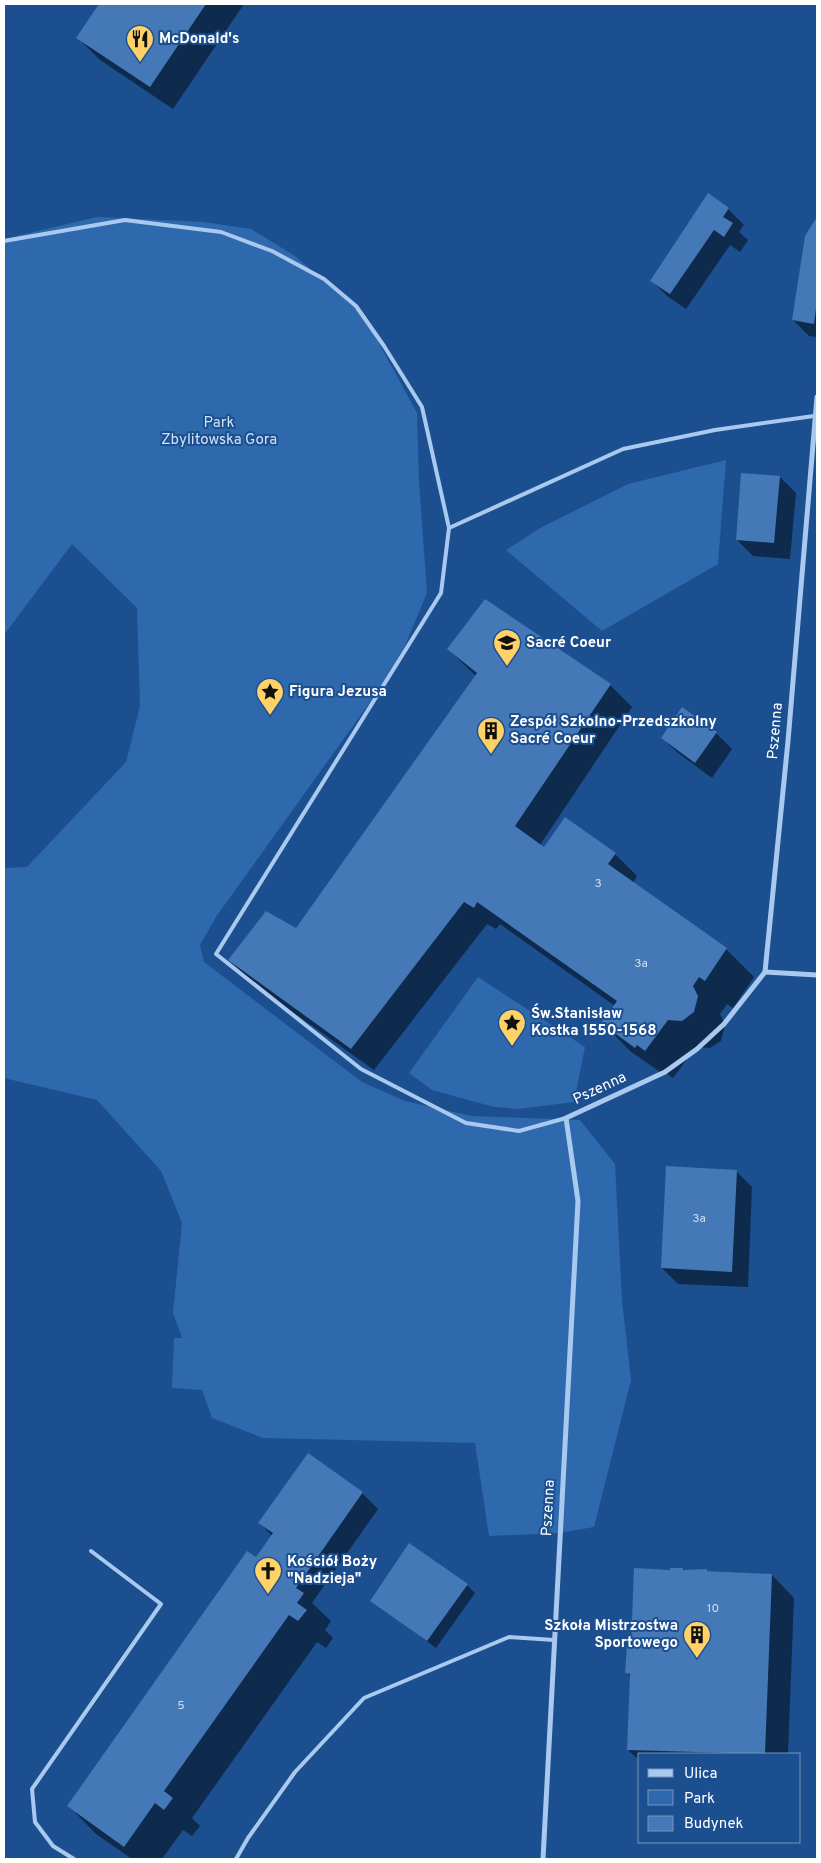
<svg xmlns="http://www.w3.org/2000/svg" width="821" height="1863" font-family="Overpass,sans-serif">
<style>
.green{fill:#2e69ad}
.shadow{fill:#0007}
.building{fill:#4478b7}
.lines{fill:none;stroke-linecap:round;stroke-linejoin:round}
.lane{stroke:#a9c9ee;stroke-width:4}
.street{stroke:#a9c9ee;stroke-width:5}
.labels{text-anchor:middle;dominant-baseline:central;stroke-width:4;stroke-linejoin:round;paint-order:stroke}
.number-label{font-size:12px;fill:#d0dded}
.poi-label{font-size:15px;font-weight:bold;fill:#fff;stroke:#1b4f8f;text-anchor:start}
.park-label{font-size:15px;fill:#cfe3fa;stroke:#1b4f8f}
.street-label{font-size:15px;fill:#fff;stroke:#1b4f8f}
</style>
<rect width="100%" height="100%" fill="#1b4f8f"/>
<g class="green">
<polygon points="97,217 204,222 251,229 295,256 363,314 417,413 419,483 427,593 404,648 373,698 216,917 200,945 204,962 362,1082 405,1101 471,1116 580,1120 615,1164 622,1300 631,1380 594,1527 559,1533 489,1536 475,1443 263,1438 212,1418 202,1390 172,1388 174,1338 182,1338 173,1313 182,1223 161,1171 97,1100 4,1078 4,868 27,867 126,762 140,706 137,608 72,544 4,635 4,239"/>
<polygon points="726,460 718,564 602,631 506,550 542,527 628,484"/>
<polygon points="478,977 585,1047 574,1102 518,1109 494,1107 432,1090 409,1073"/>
</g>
<g class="shadow">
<polygon points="101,4 244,4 173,109 100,60 78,38"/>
<polygon points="728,209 744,225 739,232 748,240 740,252 730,245 686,309 667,296 651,280"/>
<polygon points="817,219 817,337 809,336 793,320 806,237"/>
<polygon points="780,477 796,493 790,559 753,556 737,540"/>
<polygon points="448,649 610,685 632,707 540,845 544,848 615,854 637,876 633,883 726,949 754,977 733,1008 727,1004 720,1014 725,1025 721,1041 710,1048 696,1047 673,1078 665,1072 663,1074 630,1051 603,1023 615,1006 500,924 496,929 487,924 374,1070 252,983 230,960 296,930 476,676"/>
<polygon points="716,733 732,749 712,778 678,753 662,738"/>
<polygon points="736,1171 752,1187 748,1287 678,1284 662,1268"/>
<polygon points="362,1493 378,1509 312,1603 331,1621 325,1630 333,1638 326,1648 317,1642 192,1818 200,1826 192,1836 183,1830 162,1859 132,1859 96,1834 69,1806 263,1564 272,1536 260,1523"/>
<polygon points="683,1569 685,1572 695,1570 772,1575 794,1598 788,1754 640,1754 640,1761 628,1750 631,1677 627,1673 633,1646 671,1572"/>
<polygon points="467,1585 475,1593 436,1648 372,1601"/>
</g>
<g class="building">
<polygon points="99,4 206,4 150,87 76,38"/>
<polygon points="708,193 729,208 723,217 733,223 724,237 714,230 670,294 650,281"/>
<polygon points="817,217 817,301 814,324 792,320 805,236"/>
<polygon points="741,473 780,476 774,543 736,540"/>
<polygon points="485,599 611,684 515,826 544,847 565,817 616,853 608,864 727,948 705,981 699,977 693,986 698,996 694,1012 682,1021 668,1020 645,1051 637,1045 635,1048 601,1023 617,1001 477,902 474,908 464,902 351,1049 228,960 266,911 296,928 477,673 447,649"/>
<polygon points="682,707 717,732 695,763 661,738"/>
<polygon points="666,1166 737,1170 732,1272 661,1268"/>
<polygon points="308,1453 363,1492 296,1588 304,1593 297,1603 307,1610 298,1621 289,1615 164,1791 173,1798 164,1810 155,1803 124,1847 67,1806 247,1551 256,1557 273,1533 258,1523"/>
<polygon points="409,1543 468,1584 427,1641 370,1601"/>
<polygon points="634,1568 670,1570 670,1568 683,1568 683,1570 707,1569 707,1571 772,1574 765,1754 627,1750 630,1674 625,1673 627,1645 631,1645"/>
</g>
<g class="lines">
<g class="lane">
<polyline points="4,241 125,220 221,232 272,251 324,279 356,306 384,346 422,407 449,528 441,593 216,954 361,1069 466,1123 519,1131 566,1118"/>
<polyline points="449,528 623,449 715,430 814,416"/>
<polyline points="74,1859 53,1846 35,1822 32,1789 161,1604 91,1551"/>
<polyline points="236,1859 248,1838 295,1772 364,1698 509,1637 554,1640"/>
</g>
<g class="street">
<polyline points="765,972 817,975"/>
<polyline points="543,1859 578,1201 566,1118 665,1072 697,1049 724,1024 765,972 788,741 817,397"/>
</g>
</g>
<defs>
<symbol id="restaurant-pin" viewBox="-11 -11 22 30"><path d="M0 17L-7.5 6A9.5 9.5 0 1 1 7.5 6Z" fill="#ffd166" stroke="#1b4f8f"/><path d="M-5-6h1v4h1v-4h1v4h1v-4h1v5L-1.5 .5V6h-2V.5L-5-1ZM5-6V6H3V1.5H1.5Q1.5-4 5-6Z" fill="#111"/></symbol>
<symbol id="school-pin" viewBox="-11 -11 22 30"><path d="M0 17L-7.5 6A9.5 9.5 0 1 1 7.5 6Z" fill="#ffd166" stroke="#1b4f8f"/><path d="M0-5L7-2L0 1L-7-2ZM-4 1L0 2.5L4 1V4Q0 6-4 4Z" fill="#111"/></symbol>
<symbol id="sight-pin" viewBox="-11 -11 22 30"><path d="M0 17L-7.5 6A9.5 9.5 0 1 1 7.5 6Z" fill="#ffd166" stroke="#1b4f8f"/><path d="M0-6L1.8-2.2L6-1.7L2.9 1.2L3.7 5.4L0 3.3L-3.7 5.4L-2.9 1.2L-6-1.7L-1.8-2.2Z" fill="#111"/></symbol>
<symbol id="building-pin" viewBox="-11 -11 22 30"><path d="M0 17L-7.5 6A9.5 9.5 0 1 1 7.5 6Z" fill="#ffd166" stroke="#1b4f8f"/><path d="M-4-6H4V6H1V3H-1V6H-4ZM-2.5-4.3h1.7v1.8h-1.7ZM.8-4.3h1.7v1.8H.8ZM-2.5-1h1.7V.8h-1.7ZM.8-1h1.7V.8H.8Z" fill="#111"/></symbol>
<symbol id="church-pin" viewBox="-11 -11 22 30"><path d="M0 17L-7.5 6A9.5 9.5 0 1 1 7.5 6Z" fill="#ffd166" stroke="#1b4f8f"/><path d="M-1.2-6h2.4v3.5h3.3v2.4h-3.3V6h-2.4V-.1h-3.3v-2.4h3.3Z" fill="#111"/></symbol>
</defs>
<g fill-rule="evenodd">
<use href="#restaurant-pin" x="124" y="23" width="32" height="43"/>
<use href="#school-pin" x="491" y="627" width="32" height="43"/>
<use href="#sight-pin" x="254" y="676" width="32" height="43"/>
<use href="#building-pin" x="475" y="715" width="32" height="43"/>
<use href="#sight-pin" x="496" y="1007" width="32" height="43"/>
<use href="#church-pin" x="252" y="1555" width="32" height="43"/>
<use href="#building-pin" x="681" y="1619" width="32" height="43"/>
</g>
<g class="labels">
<g class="number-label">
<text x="598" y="884">3</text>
<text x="641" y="964">3a</text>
<text x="699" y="1219">3a</text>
<text x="713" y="1609">10</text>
<text x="181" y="1706">5</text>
</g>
<g class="poi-label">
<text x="159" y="39">McDonald's</text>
<text x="526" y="643">Sacré Coeur</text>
<text x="289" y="692">Figura Jezusa</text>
<text x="510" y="722">Zespół Szkolno-Przedszkolny<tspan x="510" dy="17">Sacré Coeur</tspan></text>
<text x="531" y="1014">Św.Stanisław<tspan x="531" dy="17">Kostka 1550-1568</tspan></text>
<text x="287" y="1562">Kościół Boży<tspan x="287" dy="17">"Nadzieja"</tspan></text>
<text x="678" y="1626" text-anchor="end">Szkoła Mistrzostwa<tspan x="678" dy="17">Sportowego</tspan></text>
</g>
<g class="park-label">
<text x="219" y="423">Park<tspan x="219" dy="17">Zbylitowska Gora</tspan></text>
</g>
<g class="street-label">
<text transform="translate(776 731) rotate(-85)">Pszenna</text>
<text transform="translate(600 1089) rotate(-25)">Pszenna</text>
<text transform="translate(549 1508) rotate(-87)">Pszenna</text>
</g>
</g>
<rect width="821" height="1863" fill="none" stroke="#ffffff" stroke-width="10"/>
<rect x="638" y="1753" width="162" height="90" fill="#1b4f8f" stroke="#7695bc"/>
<rect x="648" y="1769" width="25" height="8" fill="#a9c9ee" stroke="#7695bc"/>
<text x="684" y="1778" font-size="15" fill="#ffffff">Ulica</text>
<rect x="648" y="1790" width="25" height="15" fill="#2e69ad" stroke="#7695bc"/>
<text x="684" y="1803" font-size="15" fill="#ffffff">Park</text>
<rect x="648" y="1816" width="25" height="15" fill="#4478b7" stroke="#7695bc"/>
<text x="684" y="1828" font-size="15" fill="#ffffff">Budynek</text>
</svg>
